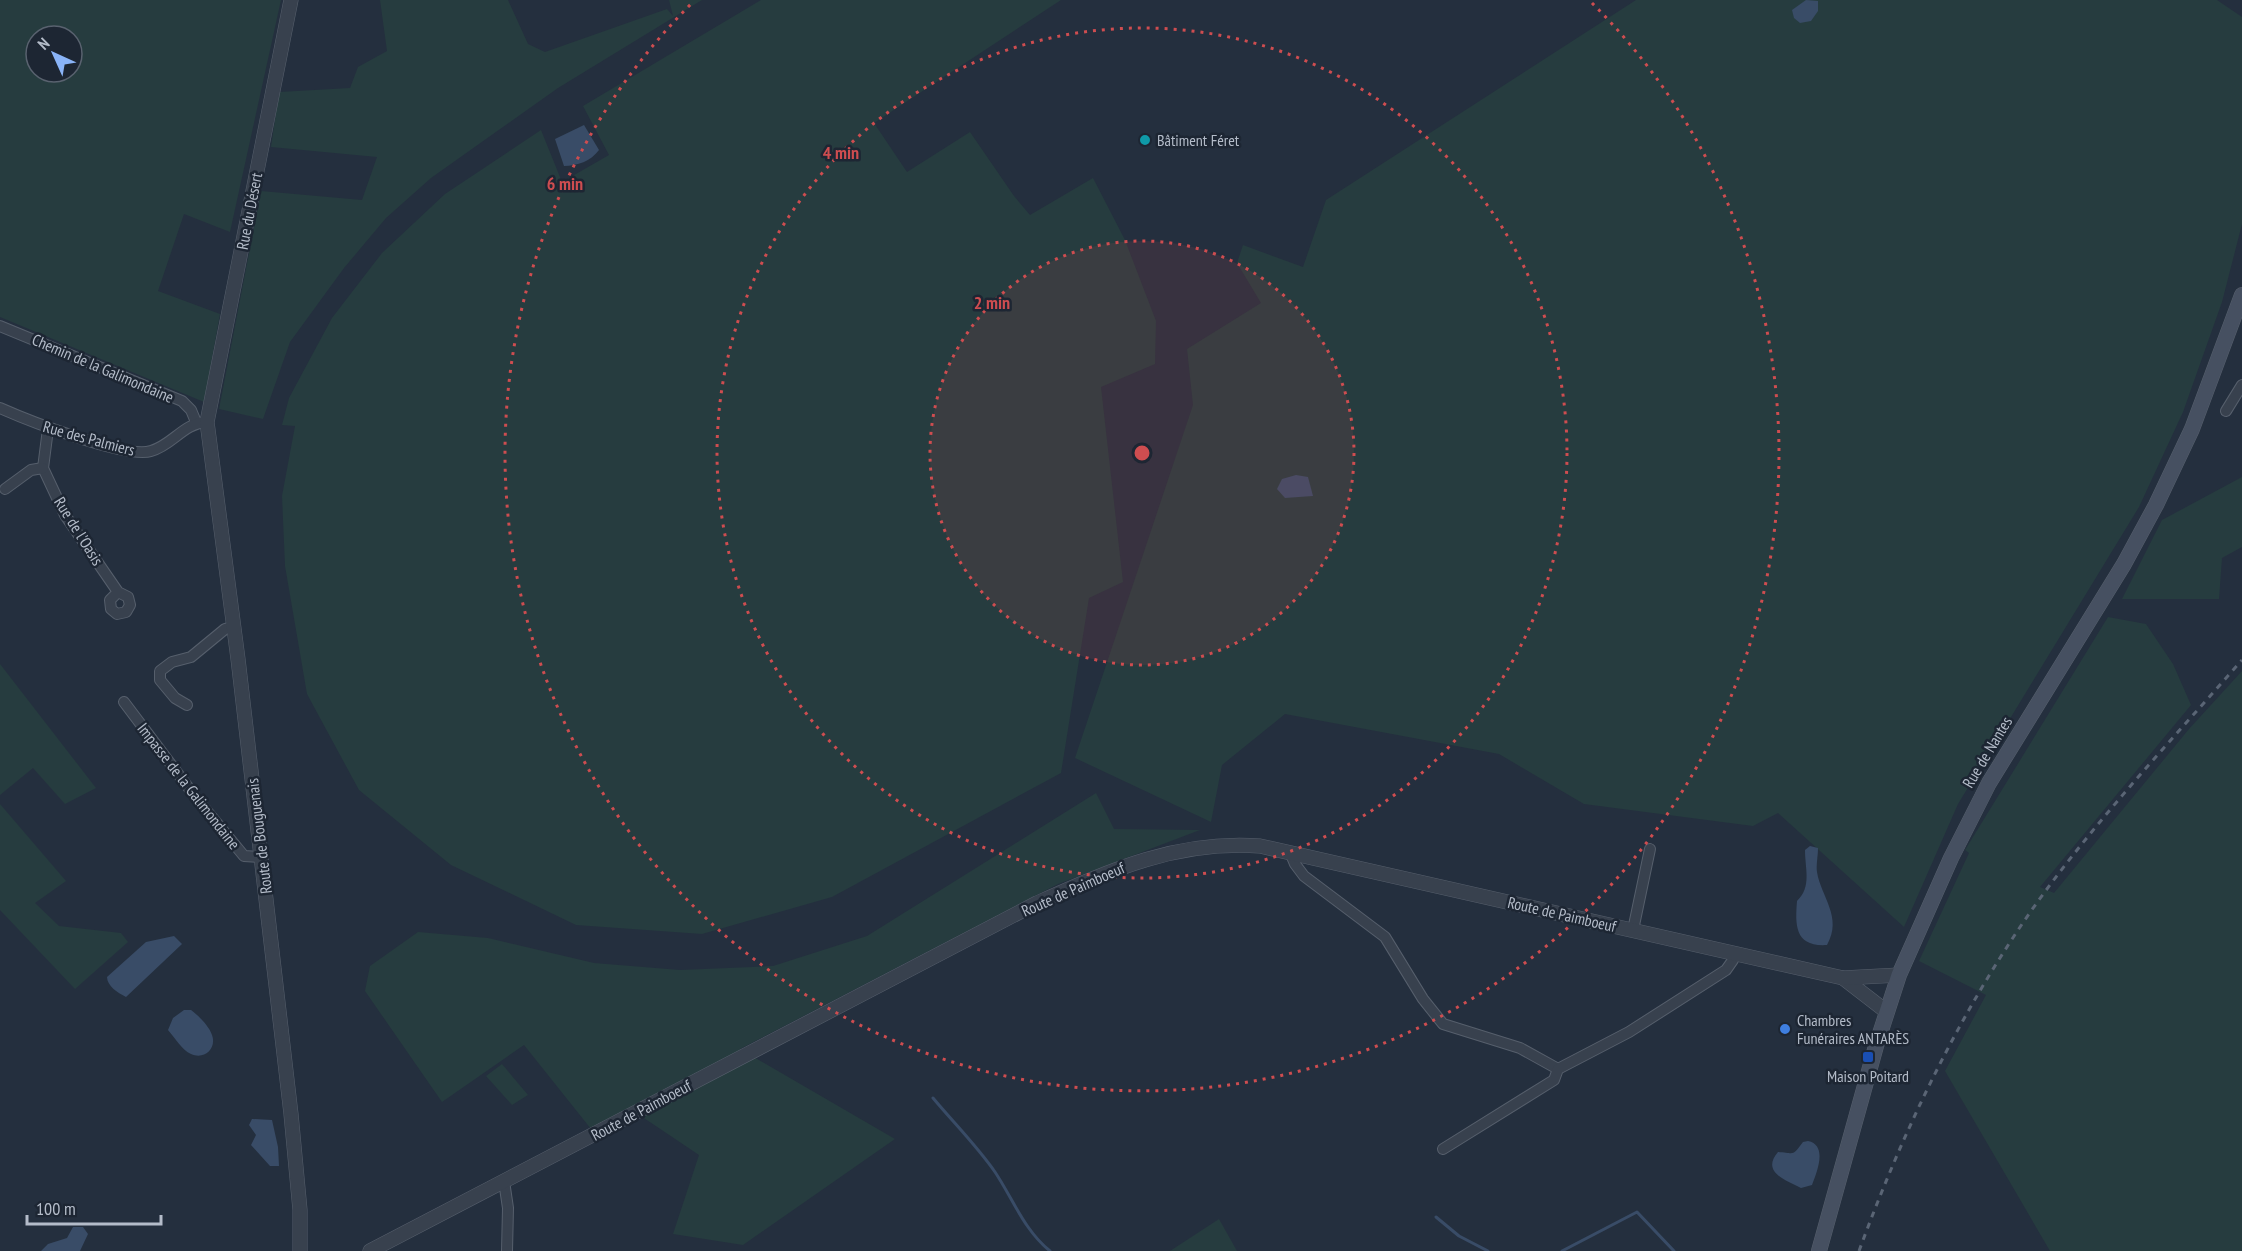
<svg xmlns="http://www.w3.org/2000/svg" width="2242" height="1251" font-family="'PT Sans Narrow',sans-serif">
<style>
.green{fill:#263c3f;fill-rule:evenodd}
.water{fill:#394c67}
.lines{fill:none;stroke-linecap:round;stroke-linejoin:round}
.stream{stroke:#394c67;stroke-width:3}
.minor-casing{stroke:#565f6c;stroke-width:12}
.tertiary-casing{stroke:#565f6c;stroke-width:15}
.secondary-casing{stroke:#565f6c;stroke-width:16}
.minor{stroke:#38414e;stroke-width:10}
.tertiary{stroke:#38414e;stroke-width:14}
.secondary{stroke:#465061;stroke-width:15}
.rail{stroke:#5a6575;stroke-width:3;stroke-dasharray:6 6;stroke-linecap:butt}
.ring{fill:none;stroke:#ce4d50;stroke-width:3;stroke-dasharray:3 6}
.culture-dot{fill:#0f9aa8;stroke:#1d2633;stroke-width:2}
.shop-dot{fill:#3f7fe0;stroke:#1d2633;stroke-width:2}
.transit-dot{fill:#1a4fb4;stroke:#1d2633;stroke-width:2}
.labels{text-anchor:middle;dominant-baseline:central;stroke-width:5;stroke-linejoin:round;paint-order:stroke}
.poi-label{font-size:16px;fill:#b4bcc9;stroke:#1d2633;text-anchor:start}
.street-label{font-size:16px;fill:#b4bcc9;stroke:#1d2633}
.centre{fill:#ce4d50;stroke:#1d2633;stroke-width:3}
.ring-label{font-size:18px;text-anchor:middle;font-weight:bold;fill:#ce4d50;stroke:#1d2633;stroke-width:5;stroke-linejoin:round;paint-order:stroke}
</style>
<rect width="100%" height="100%" fill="#242f3e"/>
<g class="green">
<path d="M0,0H281L230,232L184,214L158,291L220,314L204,402L0,317ZM36,36H72V72H36Z"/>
<polygon points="380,0 508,0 528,44 545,52 667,9 673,16 669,0 702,0 558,88 431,178 386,218 344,268 290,342 263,419 219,409 261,191 362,200 377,157 271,147 279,92 350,88 358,67 387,51"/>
<polygon points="761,0 1061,0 874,123 907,172 970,132 1014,196 1030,215 1093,178 1125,240 1156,321 1155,364 1101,387 1123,582 1089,598 1061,773 832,897 702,934 576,925 451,865 359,790 307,694 285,566 282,496 295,426 282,425 289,398 332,318 382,253 445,194 541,130 562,182 609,155 583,106"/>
<polygon points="1636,0 2217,0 2242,17 2242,224 2222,302 2183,412 2139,507 1958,804 1904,927 1778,813 1753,826 1584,804 1499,754 1285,714 1222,765 1211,822 1075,758 1193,405 1187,349 1261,303 1237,263 1243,245 1303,267 1326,200"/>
<polygon points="2242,477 2242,547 2222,558 2219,599 2122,599 2162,520"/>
<polygon points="2108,617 2146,624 2173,664 2191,705 2040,887 2054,893 2189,729 2242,671 2242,1251 2050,1251 1945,1071 1986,995 1919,961 1969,853 1965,850"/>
<polygon points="0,664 96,788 65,804 33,768 0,795"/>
<polygon points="1096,793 1114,829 1200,830 1058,884 740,1049 895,1139 743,1245 673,1234 699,1155 629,1108 591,1129 524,1045 442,1102 365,991 370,966 418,932 488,938 594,963 680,970 773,966 867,936"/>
<polygon points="0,804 66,881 35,903 59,926 121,933 128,942 75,989 0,910"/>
<polygon points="502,1064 528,1095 512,1105 486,1076"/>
<polygon points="1219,1219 1237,1251 1170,1251"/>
</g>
<g class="water">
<polygon points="1806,0 1818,1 1818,11 1811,21 1800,23 1794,18 1792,10"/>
<path d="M584,125L599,150C591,161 577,166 564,166L555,139Z"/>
<polygon points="1296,475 1308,477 1313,496 1285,498 1277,489 1282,479"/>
<path d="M1810,846L1818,848C1818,856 1816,865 1817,872C1821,897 1843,917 1827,945C1795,947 1795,926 1797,901C1812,887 1805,869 1805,850Z"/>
<path d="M174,936L182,944L126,997C118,993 107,986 107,977L146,942Z"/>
<path d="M184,1010H191C199,1016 209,1026 212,1035C217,1049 204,1060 191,1054C182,1050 175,1038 168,1030L173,1018Z"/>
<polygon points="252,1119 272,1120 278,1147 279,1166 270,1166 251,1145 256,1135 249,1125"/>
<path d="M1808,1141C1828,1145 1817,1172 1812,1185L1801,1188C1785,1180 1761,1172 1778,1152C1795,1153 1792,1157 1803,1142Z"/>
<polygon points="73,1227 83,1227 88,1234 80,1251 41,1251 48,1244 67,1238"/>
</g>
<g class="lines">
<g class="stream">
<path d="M933,1098C953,1122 977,1146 995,1172C1013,1199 1024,1230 1050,1251"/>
<polyline points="1436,1217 1459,1236 1488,1251"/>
<polyline points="1562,1251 1637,1212 1674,1251"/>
</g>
<defs>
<g id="minor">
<polyline points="0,326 182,401 191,410 196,422"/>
<path d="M0,408C27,420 126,459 151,451C173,445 183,423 207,422"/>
<polyline points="2226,411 2242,385"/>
<polyline points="48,429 43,468 65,515 118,592 128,597 130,605 126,612 117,614 111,609 110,600 118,592"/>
<polyline points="5,489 31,470 43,468"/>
<polyline points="124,702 197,799 244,856 260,857"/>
<polyline points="187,705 175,698 160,680 160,671 172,662 191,657 225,629 232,627"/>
<polyline points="1290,852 1295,864 1304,876 1385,937 1423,999 1443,1024 1520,1048 1558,1069"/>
<polyline points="1633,930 1650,849"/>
<polyline points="1443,1149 1554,1080 1558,1069 1629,1032 1726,970 1733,960 1734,954"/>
<polyline points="504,1181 508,1208 507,1251"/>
</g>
<g id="tertiary">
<polyline points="291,0 207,422 238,659 291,1114 300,1210 300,1251"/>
<polyline points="1843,978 1887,1012"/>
<path d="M370,1251L1037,903C1111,870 1177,840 1260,846L1843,978L1899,975"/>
</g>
<polyline id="secondary" points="1819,1251 1876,1046 1899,975 1951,858 1989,783 2124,564 2156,505 2192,429 2242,295"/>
</defs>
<use href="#minor" class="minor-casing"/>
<use href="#tertiary" class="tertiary-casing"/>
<use href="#secondary" class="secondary-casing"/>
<use href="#minor" class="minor"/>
<use href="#tertiary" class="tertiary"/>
<use href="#secondary" class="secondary"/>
<path class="rail" d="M1859,1251C1903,1131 1958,1016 2031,911C2094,822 2170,742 2242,660"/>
</g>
<circle cx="1142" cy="453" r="212" fill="#ce4d50" fill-opacity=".12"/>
<g class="ring">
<circle cx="1142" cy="453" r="212"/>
<circle cx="1142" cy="453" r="425"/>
<path d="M1592 3A637 637 0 1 1 692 3"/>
</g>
<circle class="culture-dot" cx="1145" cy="140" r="6"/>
<circle class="shop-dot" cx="1785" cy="1029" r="6"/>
<rect class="transit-dot" x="1862" y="1051" width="12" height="12" rx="3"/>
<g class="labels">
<g class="poi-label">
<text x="1157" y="140">Bâtiment Féret</text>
<text x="1797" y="1020">Chambres<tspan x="1797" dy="18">Funéraires ANTARÈS</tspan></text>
<text x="1868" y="1076" text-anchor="middle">Maison Poitard</text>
</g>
<g class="street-label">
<text transform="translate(249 211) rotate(-79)">Rue du Désert</text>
<text transform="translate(103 368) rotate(23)">Chemin de la Galimondaine</text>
<text transform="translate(89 438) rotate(15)">Rue des Palmiers</text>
<text transform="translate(79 531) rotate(58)">Rue de l'Oasis</text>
<text transform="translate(1987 752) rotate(-59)">Rue de Nantes</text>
<text transform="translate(189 786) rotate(52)">Impasse de la Galimondaine</text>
<text transform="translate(259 836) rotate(-97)">Route de Bouguenais</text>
<text transform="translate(1073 889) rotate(-24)">Route de Paimboeuf</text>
<text transform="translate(1562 914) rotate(13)">Route de Paimboeuf</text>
<text transform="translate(641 1110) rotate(-28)">Route de Paimboeuf</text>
</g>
</g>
<circle cx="1142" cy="453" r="9" class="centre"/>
<g class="ring-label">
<text x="841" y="159">4 min</text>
<text x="565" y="190">6 min</text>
<text x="992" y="309">2 min</text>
</g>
<g transform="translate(54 54) rotate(315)"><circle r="28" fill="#1d2633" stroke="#59626f" stroke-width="1.5"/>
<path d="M0-4.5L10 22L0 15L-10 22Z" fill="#8ab4f8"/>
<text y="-9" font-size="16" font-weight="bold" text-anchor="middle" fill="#b4bcc9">N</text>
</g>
<path d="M27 1215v9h134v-9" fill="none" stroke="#b4bcc9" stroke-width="3"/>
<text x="36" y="1215" font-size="18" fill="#b4bcc9" stroke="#1d2633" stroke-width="4.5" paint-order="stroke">100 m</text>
</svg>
